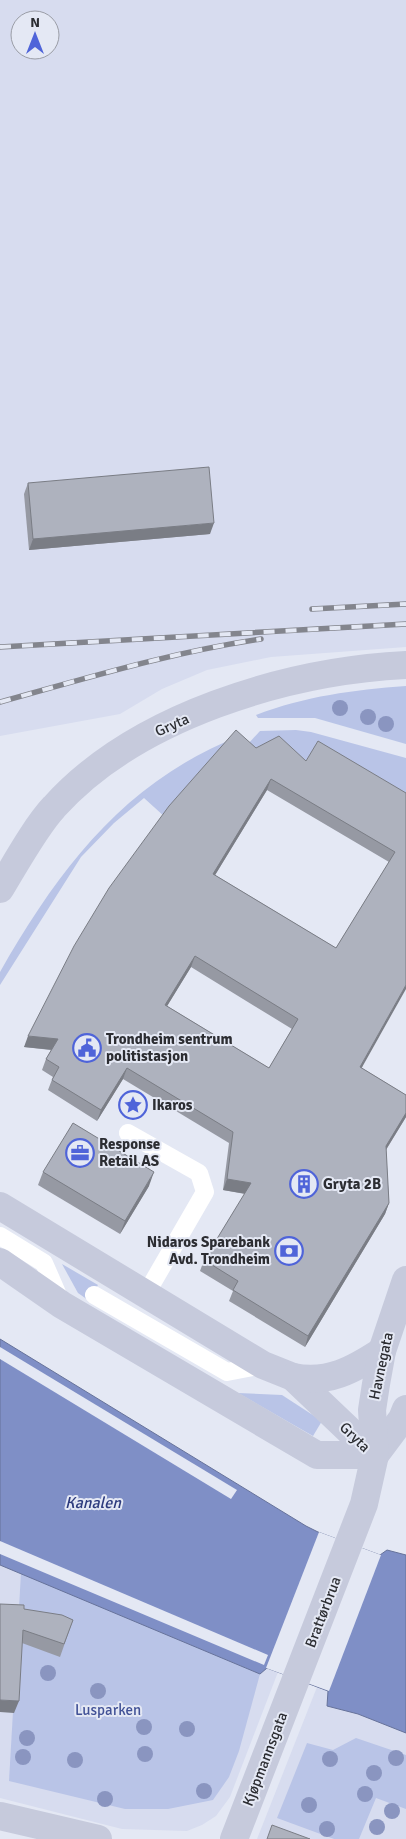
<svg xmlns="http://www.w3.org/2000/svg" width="406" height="1839" font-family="Signika,sans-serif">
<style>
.built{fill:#d7dcef;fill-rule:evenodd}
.green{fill:#b9c4e7}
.water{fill:#7f8fc6;stroke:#66729a}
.pier{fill:#e4e8f4}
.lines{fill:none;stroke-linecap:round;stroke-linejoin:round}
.lane{stroke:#fff;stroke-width:18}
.secondary{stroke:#c6cadc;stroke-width:28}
.rail-casing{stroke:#83858d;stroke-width:5.5}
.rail{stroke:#e4e8f4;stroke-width:4;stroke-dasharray:11;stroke-linecap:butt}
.tree{fill:#8a95c0}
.wall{fill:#9699a3;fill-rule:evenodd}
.shaded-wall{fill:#7a7d85}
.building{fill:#aeb2be;stroke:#7a7d85;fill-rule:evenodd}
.labels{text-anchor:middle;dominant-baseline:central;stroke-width:4;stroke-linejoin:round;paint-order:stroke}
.street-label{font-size:15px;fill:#2c2d32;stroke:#e4e8f4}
.poi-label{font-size:15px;font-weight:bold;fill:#2c2d32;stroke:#e4e8f4;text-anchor:start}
.park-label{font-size:15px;fill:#415196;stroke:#e4e8f4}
.water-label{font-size:16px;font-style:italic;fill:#2c3a7d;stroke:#e4e8f4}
</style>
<rect width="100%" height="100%" fill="#e4e8f4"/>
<g class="built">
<path d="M0,0H406V647L271,657L207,670L162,689L120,714L0,736ZM20,20H50V50H20Z"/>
<polygon points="0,1565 260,1674 266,1668 278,1672 230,1797 216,1816 202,1825 187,1831 122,1829 0,1798"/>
<polygon points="317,1687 329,1691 327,1706 358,1714 406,1733 406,1839 257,1839"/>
</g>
<g class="green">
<path d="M406,686V744L315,718H258L256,715C306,696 353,690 406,686Z"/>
<polygon points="296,730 311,732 406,758 406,810 247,745 260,731"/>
<path d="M242,735L165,817L144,798L114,823L81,857L0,985V972C60,867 126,780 242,735Z"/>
<polygon points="62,1264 98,1285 88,1300 78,1293"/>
<polygon points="238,1393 282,1395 322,1421 313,1436"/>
<polygon points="21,1573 260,1674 239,1751 229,1777 213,1800 168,1809 125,1809 9,1781"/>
<polygon points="356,1738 406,1755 406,1809 376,1798 359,1839 334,1839 277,1818 307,1743 333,1750"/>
</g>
<polygon class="water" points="0,1339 306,1526 318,1532 380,1555 387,1550 406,1555 406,1733 358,1714 327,1706 328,1691 267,1668 260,1674 0,1565"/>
<g class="pier">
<polygon points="0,1347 237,1490 231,1499 0,1359"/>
<polygon points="319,1532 381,1555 329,1691 266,1668"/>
<polygon points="0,1541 268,1655 264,1665 0,1554"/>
</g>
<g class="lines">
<g class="lane">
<polyline points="128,1133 199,1173 205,1192 146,1294"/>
<polyline points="0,1236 44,1263 61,1302"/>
<polyline points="94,1295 227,1372 263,1365"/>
</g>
<g class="secondary">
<path d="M0,889C14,866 36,826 54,807C136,716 287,671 406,665"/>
<polyline points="0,1206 263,1365 293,1377 375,1455"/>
<polyline points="0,1262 62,1305 317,1455 375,1455"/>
<path d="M293,1377C328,1384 353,1370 382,1351"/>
<polyline points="375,1455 402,1419 406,1409"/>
<polyline points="0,1816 98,1839"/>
<polyline points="234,1839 364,1504 375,1455 372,1410 376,1384 382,1351 406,1280"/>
</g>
<defs>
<g id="rail">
<polyline points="312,609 406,604"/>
<polyline points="0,647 406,624"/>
<path d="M0,702C87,678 172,652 261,639"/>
</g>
</defs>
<use href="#rail" class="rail-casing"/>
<use href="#rail" class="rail"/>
</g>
<g class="tree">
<circle cx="340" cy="708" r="8"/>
<circle cx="368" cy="717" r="8"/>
<circle cx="386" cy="724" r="8"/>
<circle cx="48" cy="1673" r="8"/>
<circle cx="98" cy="1691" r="8"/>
<circle cx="144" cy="1727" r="8"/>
<circle cx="187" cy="1729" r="8"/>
<circle cx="27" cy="1738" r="8"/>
<circle cx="145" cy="1754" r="8"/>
<circle cx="23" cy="1757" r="8"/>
<circle cx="396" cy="1758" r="8"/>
<circle cx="330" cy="1759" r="8"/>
<circle cx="75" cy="1760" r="8"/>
<circle cx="374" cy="1773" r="8"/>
<circle cx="204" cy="1791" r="8"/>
<circle cx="365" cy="1794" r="8"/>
<circle cx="105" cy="1799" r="8"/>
<circle cx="309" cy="1805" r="8"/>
<circle cx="392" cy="1811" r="8"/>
<circle cx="377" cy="1827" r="8"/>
<circle cx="327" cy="1829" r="8"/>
</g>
<g class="wall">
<polygon points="28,483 210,534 29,550 24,494"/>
<path d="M256,748L306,761L406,793L362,1068L406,1095V1117L386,1150L389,1203L385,1214L305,1347L229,1301L233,1291L200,1271L204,1260L245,1194L223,1190L229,1143L123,1079L97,1121L48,1090L53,1077L42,1070L46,1059L51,1050L24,1047ZM267,790L389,862L336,948L215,875ZM191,967L292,1029L269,1068L167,1006Z"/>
<polygon points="43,1172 149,1186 120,1234 38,1185"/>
<polygon points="24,1609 73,1620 60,1657 22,1643 14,1713"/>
</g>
<g class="shaded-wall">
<polygon points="214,523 210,534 29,550 33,539"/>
<polygon points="271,779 267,790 209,885 213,874"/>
<polygon points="195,956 191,967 161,1016 165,1005"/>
<polygon points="406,985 406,989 356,1078 360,1067"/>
<polygon points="28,1036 58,1039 54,1050 24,1047"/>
<polygon points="127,1068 123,1079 97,1121 101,1110"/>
<polygon points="406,1113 406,1117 382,1156 386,1146"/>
<polygon points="154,1172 149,1186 120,1234 125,1221"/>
<polygon points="227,1179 251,1183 247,1194 223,1190"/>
<polygon points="389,1203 385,1214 305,1347 308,1336"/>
<polygon points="0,1700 19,1701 14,1713 0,1712"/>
</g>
<g class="building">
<polygon points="209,467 214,523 33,539 28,483"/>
<path d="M236,730L256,748L279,736L306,761L318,741L406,793V985L360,1067L406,1095V1113L386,1146L389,1203L308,1336L233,1290L238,1281L204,1260L251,1183L227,1179L233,1132L127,1068L101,1110L52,1080L59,1067L46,1059L58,1039L28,1036L74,946L109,888L169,806ZM271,779L395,852L336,948L213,874ZM195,956L298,1019L269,1068L165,1005Z"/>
<polygon points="73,1123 154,1172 125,1221 43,1172"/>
<polygon points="0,1604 24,1605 24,1609 62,1615 73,1620 64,1644 23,1630 19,1701 0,1700"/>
<polygon points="272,1825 310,1839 267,1839"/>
</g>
<defs>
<symbol id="civic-ring" viewBox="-11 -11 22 22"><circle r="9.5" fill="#e4e8f4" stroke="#4f64d9" stroke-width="1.5"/><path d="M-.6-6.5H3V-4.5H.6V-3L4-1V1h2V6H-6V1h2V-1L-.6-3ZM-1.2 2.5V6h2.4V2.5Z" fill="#4f64d9"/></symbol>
<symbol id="sight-ring" viewBox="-11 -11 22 22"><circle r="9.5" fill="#e4e8f4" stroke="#4f64d9" stroke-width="1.5"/><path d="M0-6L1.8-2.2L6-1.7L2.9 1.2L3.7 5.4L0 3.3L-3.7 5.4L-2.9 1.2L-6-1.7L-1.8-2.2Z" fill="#4f64d9"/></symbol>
<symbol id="office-ring" viewBox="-11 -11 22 22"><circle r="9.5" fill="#e4e8f4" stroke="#4f64d9" stroke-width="1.5"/><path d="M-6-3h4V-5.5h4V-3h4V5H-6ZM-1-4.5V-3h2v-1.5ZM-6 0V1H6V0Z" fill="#4f64d9"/></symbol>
<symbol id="building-ring" viewBox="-11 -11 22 22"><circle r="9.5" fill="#e4e8f4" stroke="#4f64d9" stroke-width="1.5"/><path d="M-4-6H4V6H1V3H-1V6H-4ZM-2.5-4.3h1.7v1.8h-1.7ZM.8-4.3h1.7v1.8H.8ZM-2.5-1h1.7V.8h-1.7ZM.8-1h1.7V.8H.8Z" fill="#4f64d9"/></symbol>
<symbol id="bank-ring" viewBox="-11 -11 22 22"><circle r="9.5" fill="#e4e8f4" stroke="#4f64d9" stroke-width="1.5"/><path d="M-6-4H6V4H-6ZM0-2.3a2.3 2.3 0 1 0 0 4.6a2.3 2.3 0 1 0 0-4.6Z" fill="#4f64d9"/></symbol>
</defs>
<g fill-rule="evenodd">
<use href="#civic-ring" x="71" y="1032" width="32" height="32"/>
<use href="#sight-ring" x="117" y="1089" width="32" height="32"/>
<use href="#office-ring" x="64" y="1137" width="32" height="32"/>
<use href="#building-ring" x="288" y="1168" width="32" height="32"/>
<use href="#bank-ring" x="273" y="1235" width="32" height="32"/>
</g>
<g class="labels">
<g class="street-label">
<text transform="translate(172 725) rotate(-24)">Gryta</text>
<text transform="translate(381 1366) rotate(-78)">Havnegata</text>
<text transform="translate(355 1437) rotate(44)">Gryta</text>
<text transform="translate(323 1612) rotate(-69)">Brattørbrua</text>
<text transform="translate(265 1759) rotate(-69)">Kjøpmannsgata</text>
</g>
<g class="poi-label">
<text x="106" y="1039">Trondheim sentrum<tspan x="106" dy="17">politistasjon</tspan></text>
<text x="152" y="1105">Ikaros</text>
<text x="99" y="1144">Response<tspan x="99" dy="17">Retail AS</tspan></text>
<text x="323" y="1184">Gryta 2B</text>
<text x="270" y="1242" text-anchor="end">Nidaros Sparebank<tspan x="270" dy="17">Avd. Trondheim</tspan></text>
</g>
<g class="park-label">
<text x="108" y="1710">Lusparken</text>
</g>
<g class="water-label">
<text x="93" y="1503">Kanalen</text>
</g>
</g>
<g transform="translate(35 35)"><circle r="24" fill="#e4e8f4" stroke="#9a9da6"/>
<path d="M0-4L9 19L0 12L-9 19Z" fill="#4f64d9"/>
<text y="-8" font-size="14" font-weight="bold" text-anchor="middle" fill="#2c2d32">N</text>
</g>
</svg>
